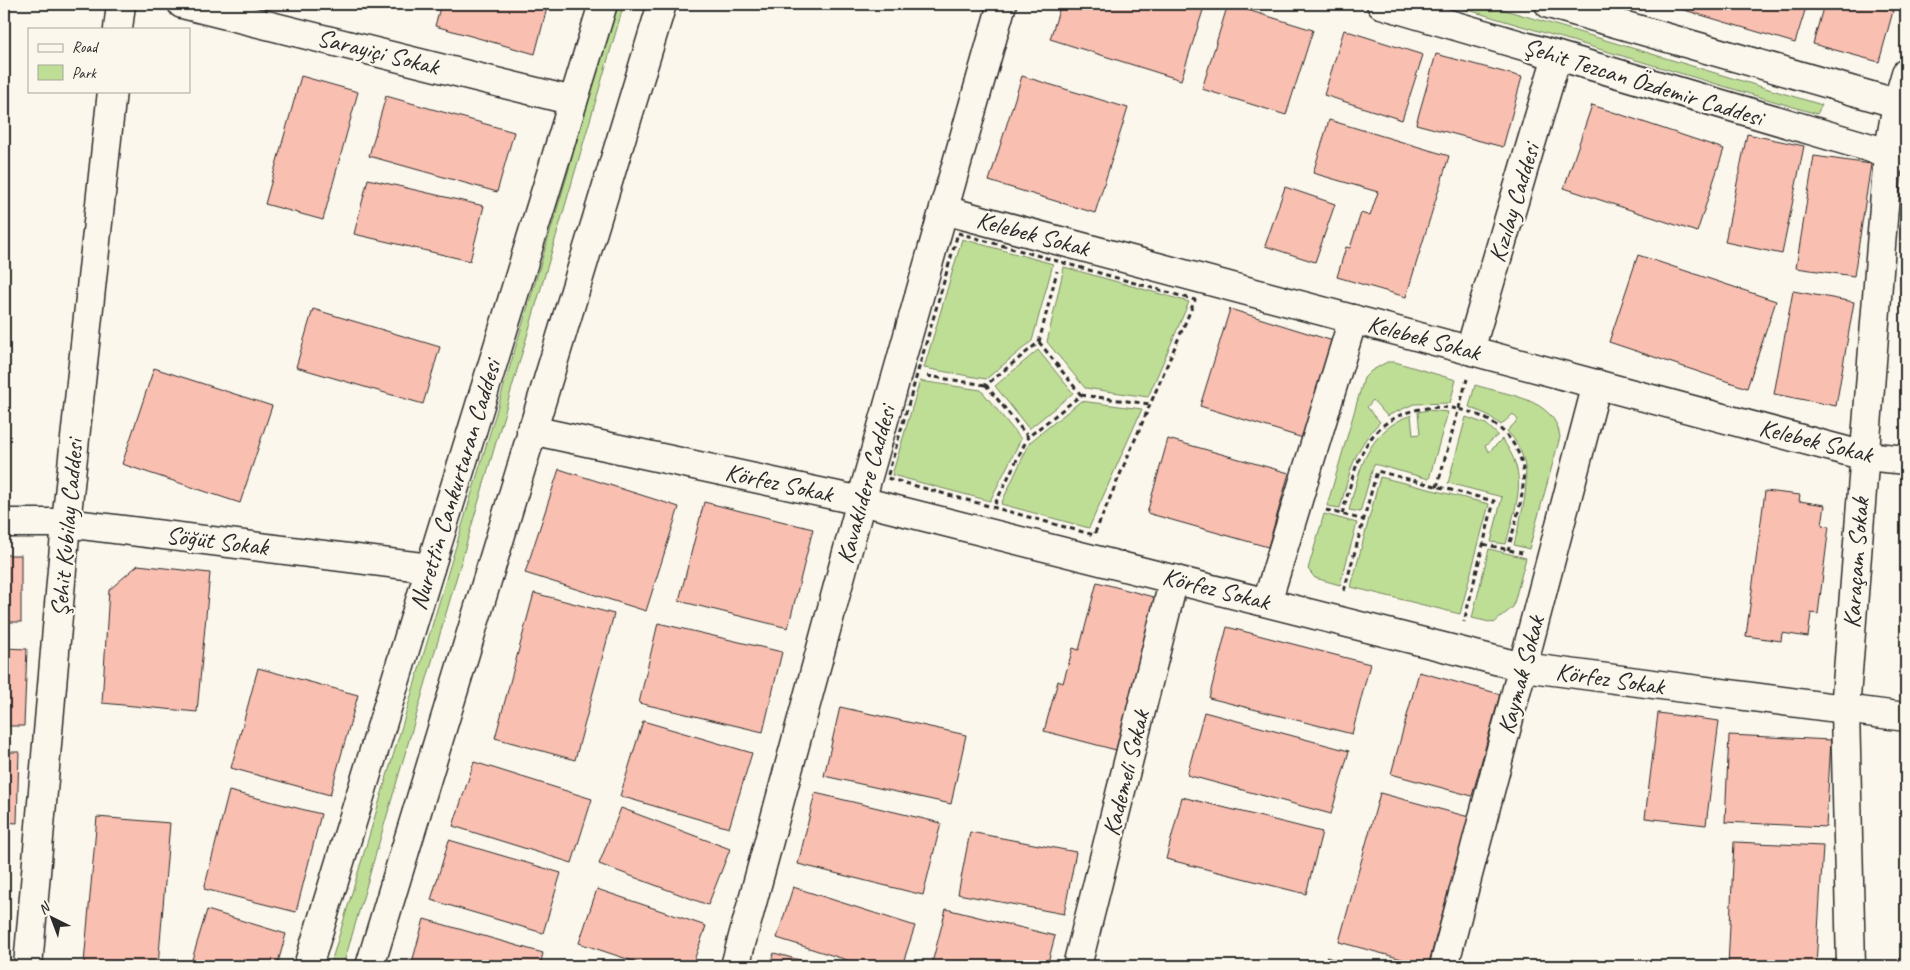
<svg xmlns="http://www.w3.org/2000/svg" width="1910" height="970" font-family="Caveat,sans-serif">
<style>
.green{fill:#bede96;stroke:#748460}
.building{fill:#f9bfb0;stroke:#2b2b2b}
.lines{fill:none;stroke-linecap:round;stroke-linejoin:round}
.minor-casing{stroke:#2b2b2b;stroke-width:31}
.path{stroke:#2b2b2b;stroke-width:3;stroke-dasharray:5 4;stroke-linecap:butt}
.minor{stroke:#fbf7ec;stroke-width:28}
.labels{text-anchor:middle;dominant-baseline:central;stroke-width:4.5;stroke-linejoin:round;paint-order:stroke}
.street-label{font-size:25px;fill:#2b2b2b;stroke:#fbf7ec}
</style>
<rect width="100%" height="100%" fill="#fbf7ec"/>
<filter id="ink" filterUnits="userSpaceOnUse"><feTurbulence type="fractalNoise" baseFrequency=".02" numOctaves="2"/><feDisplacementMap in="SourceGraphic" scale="10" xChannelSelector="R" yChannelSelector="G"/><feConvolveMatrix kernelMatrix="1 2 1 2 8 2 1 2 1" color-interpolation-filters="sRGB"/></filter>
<g filter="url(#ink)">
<g class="green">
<polygon points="615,4 624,4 343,966 330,966 567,176"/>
<polygon points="1448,4 1485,4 1822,105 1817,114"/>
<polygon points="962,239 1053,264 1032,341 986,379 924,368"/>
<polygon points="1064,267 1189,302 1148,397 1085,388 1047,342"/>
<polygon points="1038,350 1073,393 1029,429 995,386"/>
<path d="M1387,362H1395L1456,380L1450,403L1414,404L1387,416L1373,400L1367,407L1380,422C1353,450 1350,472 1340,508L1327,506L1364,378L1371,371Z"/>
<polygon points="920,381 981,390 1021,439 990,501 892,475"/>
<path d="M1475,385C1507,395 1555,398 1560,437L1529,549L1514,545C1523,506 1539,464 1507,431L1518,420L1513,414L1501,425L1488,415L1469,407Z"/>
<polygon points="1081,401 1142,409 1089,528 1001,504 1030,442"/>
<path d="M1428,410L1448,412L1429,479L1374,464L1360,512L1349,510C1360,469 1366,432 1411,415L1413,435L1420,434L1418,412Z"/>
<path d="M1466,417L1486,424L1498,435L1485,446L1489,452L1502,439C1530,476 1516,503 1506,544L1491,542L1502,497L1448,483Z"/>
<polygon points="1380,477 1489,504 1460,614 1351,587"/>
<polygon points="1324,514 1357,523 1340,585 1315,578 1308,569"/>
<polygon points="1489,549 1526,558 1513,607 1494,623 1472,618"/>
</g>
<g class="building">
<polygon points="441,4 548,4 535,54 435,26"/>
<polygon points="1061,4 1205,4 1181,80 1050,39"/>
<polygon points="1228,4 1313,30 1286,115 1202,89"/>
<polygon points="1664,4 1807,4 1795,43"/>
<polygon points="1824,4 1895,4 1879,62 1813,44"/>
<polygon points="1344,30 1423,55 1402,120 1324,95"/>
<polygon points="1436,54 1522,77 1503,147 1416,124"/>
<polygon points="301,76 358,92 323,220 265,204"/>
<polygon points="1022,76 1128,108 1095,213 989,181"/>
<polygon points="386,96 514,132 497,192 369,156"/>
<polygon points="1592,105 1724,149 1697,232 1564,188"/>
<polygon points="1329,120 1449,156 1406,297 1337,277 1346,247 1350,248 1361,213 1370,216 1378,192 1313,173"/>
<polygon points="1747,134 1804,146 1782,254 1725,242"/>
<polygon points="1814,156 1871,164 1854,276 1796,268"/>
<polygon points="368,179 484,206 470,261 354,234"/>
<polygon points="1285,187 1335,204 1315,262 1265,246"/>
<polygon points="1638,255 1776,301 1747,388 1609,342"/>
<polygon points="1793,291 1854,302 1836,406 1774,394"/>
<polygon points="313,309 440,347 423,404 296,367"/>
<polygon points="1230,309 1333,341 1303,438 1200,406"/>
<polygon points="154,368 272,406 240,503 122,464"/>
<polygon points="1168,439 1289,473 1268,547 1147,513"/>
<polygon points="559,469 679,507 646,611 525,573"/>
<polygon points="1765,491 1800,495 1799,501 1825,505 1822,525 1829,526 1818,614 1811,613 1808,637 1782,633 1781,641 1746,636"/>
<polygon points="704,502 813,529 788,628 679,601"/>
<rect x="4" y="555" width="17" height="67"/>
<polygon points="138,565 210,573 197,712 102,703 109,590"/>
<polygon points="1097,582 1157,598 1116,750 1044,731 1058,681 1063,683 1073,648 1079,650"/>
<polygon points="534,593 614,614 575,760 495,738"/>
<polygon points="1906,617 1906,678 1899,678"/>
<polygon points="658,623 782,652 763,732 639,703"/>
<polygon points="1227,627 1370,664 1352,734 1209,698"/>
<polygon points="4,648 27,649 24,726 4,726"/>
<polygon points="258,668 358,695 330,795 231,768"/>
<polygon points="1419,672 1500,694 1472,796 1391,774"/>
<polygon points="840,707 966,735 951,804 824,776"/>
<polygon points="1204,712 1349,751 1331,814 1187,775"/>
<polygon points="1658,713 1719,721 1706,825 1645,818"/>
<polygon points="643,721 752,753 729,828 620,796"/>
<polygon points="1729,735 1831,740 1826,827 1725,822"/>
<polygon points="4,752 19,752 17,823 4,822"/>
<polygon points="474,762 592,799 572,863 453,826"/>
<polygon points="229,791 321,814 296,912 204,889"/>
<polygon points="815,793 941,823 923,895 798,864"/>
<polygon points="1380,793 1469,817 1428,966 1339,942"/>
<polygon points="1182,797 1322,832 1306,894 1166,859"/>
<polygon points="621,808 730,849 708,905 599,864"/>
<polygon points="97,817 170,823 158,966 86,966 84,963"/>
<polygon points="970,832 1076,852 1064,914 958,894"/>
<polygon points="449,840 561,873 543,933 431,900"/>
<polygon points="1734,842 1823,846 1816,966 1728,966"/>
<polygon points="793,887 915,926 902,966 866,966 777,938"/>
<polygon points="597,889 706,926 692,966 648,966 579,943"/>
<polygon points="946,909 1055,936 1047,966 947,966 932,963"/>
<polygon points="207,910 286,934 277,966 190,966"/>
<polygon points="424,919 543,953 540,966 411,966"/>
<polygon points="774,953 821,966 769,966"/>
<polygon points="1326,957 1359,966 1324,966"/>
</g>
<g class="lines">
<defs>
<g id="minor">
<polyline points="182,4 573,101"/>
<polyline points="1381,4 1905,158"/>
<polyline points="1549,4 1906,106"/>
<polyline points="118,29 121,4"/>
<polyline points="944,210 1865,456 1906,460"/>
<polyline points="1470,350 1557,56"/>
<polyline points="531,430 861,501 1523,667 1906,717"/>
<polyline points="4,523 66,523 430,568"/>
<polyline points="1267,602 1353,319"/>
<polyline points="28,966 66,523 112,91"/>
<polyline points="308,966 603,4"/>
<polyline points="370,966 662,4"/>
<path id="s1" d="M735,966L861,501L1002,4"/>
<polyline points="1077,966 1174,579"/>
<polyline points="1444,966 1597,384"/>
<polyline points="1851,966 1845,710 1888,155 1897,104 1906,73"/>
</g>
</defs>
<use href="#minor" class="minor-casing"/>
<g class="path">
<polygon points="958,233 1195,300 1094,535 887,478"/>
<polyline points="1039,342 1081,395 1028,437 986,385 1039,342 1057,271"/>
<polyline points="927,376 986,385"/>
<polyline points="1081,395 1150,404"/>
<polyline points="1437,487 1467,379"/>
<polyline points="995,504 1028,437"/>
<polyline points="1326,510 1364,520"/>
<path d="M1342,514C1351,485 1356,453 1377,431C1417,390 1507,403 1522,464C1528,487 1514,526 1508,550"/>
<polyline points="1483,544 1522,553"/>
<polyline points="1344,591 1377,471 1494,501 1464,622"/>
</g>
<use href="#minor" class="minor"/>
</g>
</g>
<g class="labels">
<g class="street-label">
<text transform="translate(378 52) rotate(14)">Sarayiçi Sokak</text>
<text transform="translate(1643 82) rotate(17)">Şehit Tezcan Özdemir Caddesi</text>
<text transform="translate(1514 203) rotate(-73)">Kızılay Caddesi</text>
<text transform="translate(1033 234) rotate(15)">Kelebek Sokak</text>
<text transform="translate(1424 338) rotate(15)">Kelebek Sokak</text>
<text transform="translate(1816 441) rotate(14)">Kelebek Sokak</text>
<text transform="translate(779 483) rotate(12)">Körfez Sokak</text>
<text stroke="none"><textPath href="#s1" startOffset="499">Kavaklıdere Caddesi</textPath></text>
<text transform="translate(455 485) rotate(-73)">Nurettin Cankurtaran Caddesi</text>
<text transform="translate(67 528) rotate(-85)">Şehit Kubilay Caddesi</text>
<text transform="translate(217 541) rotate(7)">Söğüt Sokak</text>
<text transform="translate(1856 563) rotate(-86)">Karaçam Sokak</text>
<text transform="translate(1216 589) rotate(14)">Körfez Sokak</text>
<text transform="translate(1521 675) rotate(-75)">Kaymak Sokak</text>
<text transform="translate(1610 679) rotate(8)">Körfez Sokak</text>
<text transform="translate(1126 773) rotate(-76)">Kademeli Sokak</text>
</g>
</g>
<rect width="1910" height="970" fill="none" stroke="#fbf7ec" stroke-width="20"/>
<rect x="10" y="10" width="1890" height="950" fill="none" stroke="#2b2b2b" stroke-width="2" filter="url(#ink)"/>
<rect x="28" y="28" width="162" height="65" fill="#fbf7ec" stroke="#a8a59f"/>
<rect x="38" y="44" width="25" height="8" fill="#fbf7ec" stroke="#a8a59f"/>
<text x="72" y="52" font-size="15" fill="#2b2b2b">Road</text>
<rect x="38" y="65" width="25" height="15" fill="#bede96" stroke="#a8a59f"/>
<text x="72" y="78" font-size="15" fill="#2b2b2b">Park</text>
<g transform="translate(52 918) rotate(318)" stroke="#fbf7ec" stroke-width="4" paint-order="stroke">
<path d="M0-4L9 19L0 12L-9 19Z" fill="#2b2b2b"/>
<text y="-8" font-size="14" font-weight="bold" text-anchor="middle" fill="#2b2b2b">N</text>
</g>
</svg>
